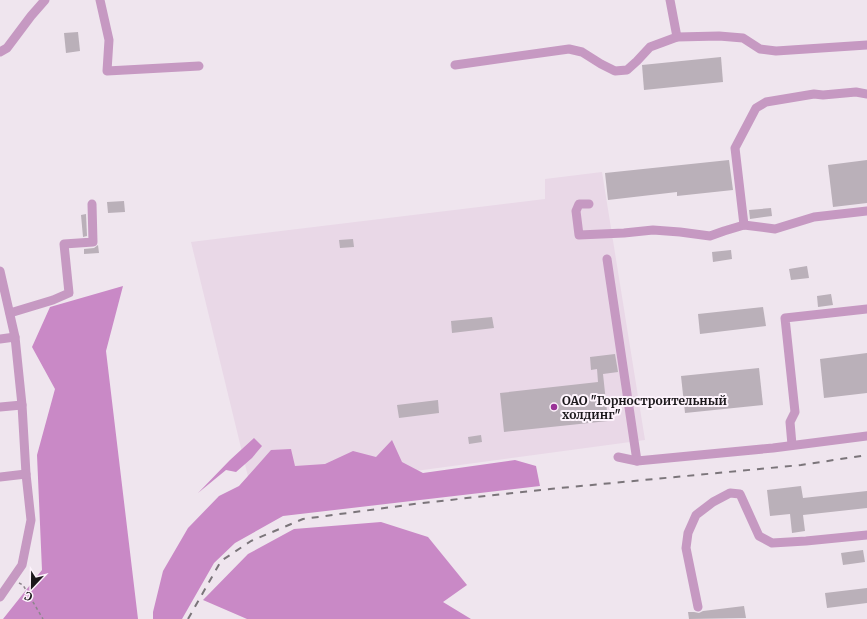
<svg xmlns="http://www.w3.org/2000/svg" width="867" height="619" font-family="Merriweather,serif">
<style>
.built{fill:#e9d8e7}
.forest{fill:#c989c6}
.building{fill:#bab0b9}
.lines{fill:none;stroke-linecap:round;stroke-linejoin:round}
.path{stroke:#8d868c;stroke-width:1.5;stroke-dasharray:3 3;stroke-linecap:butt}
.minor{stroke:#c699c2;stroke-width:9}
.rail{stroke:#7b757a;stroke-width:2;stroke-dasharray:7 7;stroke-linecap:butt}
.poi-dot{fill:#9a3397;stroke:#fdf3fc;stroke-width:1.5}
.labels{text-anchor:middle;dominant-baseline:central;stroke-width:4;stroke-linejoin:round;paint-order:stroke}
.poi-label{font-size:12px;font-weight:bold;fill:#1b181b;stroke:#fdf3fc;text-anchor:start}
</style>
<rect width="100%" height="100%" fill="#efe5ee"/>
<polygon class="built" points="602,172 645,440 252,493 191,242 545,199 545,179"/>
<g class="forest">
<polygon points="123,286 106,351 138,619 3,619 42,570 37,455 55,389 32,347 50,307"/>
<polygon points="254,438 262,446 252,458 236,472 226,470 198,493 230,460"/>
<polygon points="392,440 402,462 423,473 515,460 536,466 540,486 283,516 235,543 214,563 182,619 153,619 153,612 163,571 188,528 219,496 239,486 271,450 291,449 295,466 325,464 353,451 376,457"/>
<polygon points="381,522 428,537 467,585 443,602 471,619 247,619 203,600 248,554 294,529"/>
</g>
<g class="building">
<polygon points="78,32 80,51 66,53 64,33"/>
<polygon points="721,57 723,82 644,90 642,65"/>
<polygon points="729,160 733,190 677,196 677,192 608,200 605,173"/>
<polygon points="867,160 867,203 833,207 828,165"/>
<polygon points="124,201 125,212 108,213 107,202"/>
<polygon points="771,208 772,216 750,219 749,210"/>
<polygon points="86,214 87,236 83,237 81,215"/>
<polygon points="353,239 354,247 340,248 339,240"/>
<polygon points="98,245 99,253 84,254 84,249 94,248"/>
<polygon points="731,250 732,259 713,262 712,252"/>
<polygon points="807,266 809,278 791,280 789,269"/>
<polygon points="831,294 833,305 818,307 817,296"/>
<polygon points="763,307 766,326 700,334 698,314"/>
<polygon points="492,317 494,328 452,333 451,321"/>
<polygon points="867,353 867,393 824,398 820,359"/>
<polygon points="615,354 618,372 603,374 608,421 504,432 500,393 598,382 597,369 591,370 590,357"/>
<polygon points="759,368 763,405 685,413 681,376"/>
<polygon points="438,400 439,413 399,418 397,405"/>
<polygon points="481,435 482,442 469,444 468,437"/>
<polygon points="801,486 803,498 867,491 867,508 803,515 805,531 792,533 790,514 770,516 767,490"/>
<polygon points="863,550 865,562 843,565 841,553"/>
<polygon points="867,588 867,603 827,608 825,593"/>
<polygon points="744,606 746,618 689,619 688,612 694,612 699,613 703,611"/>
</g>
<g class="lines">
<polyline class="path" points="19,583 23,585 43,619"/>
<g class="minor">
<polyline points="100,0 109,40 107,71 199,66"/>
<polyline points="670,0 677,37"/>
<polyline points="0,52 7,48 31,16 45,0"/>
<polyline points="455,65 569,49 582,52 601,64 615,71 627,70 637,61 650,47 677,37 719,36 743,38 760,49 776,51 867,45"/>
<polyline points="589,204 579,204 576,211 579,235 624,233 653,230 680,232 710,236 724,231 744,225 775,229 814,217 867,211"/>
<polyline points="744,225 735,148 756,108 766,102 814,94 823,95 856,92 867,94"/>
<polyline points="607,259 637,461"/>
<polyline points="0,271 15,337 22,405 26,474 31,520 22,565 0,597"/>
<polyline points="10,313 53,300 69,293 64,244 93,242 92,204"/>
<polyline points="0,339 15,337"/>
<polyline points="0,407 22,405"/>
<polyline points="792,445 790,422 795,412 785,318 867,309"/>
<polyline points="618,457 637,461 773,448 867,436"/>
<polyline points="0,477 26,474"/>
<polyline points="698,607 686,548 688,533 696,515 713,502 730,493 740,494 759,536 772,543 806,541 867,535"/>
</g>
<polyline class="rail" points="188,619 221,561 251,541 303,519 422,503 550,489 801,465 867,455"/>
</g>
<circle class="poi-dot" cx="554" cy="407" r="4"/>
<g class="labels">
<g class="poi-label">
<text x="562" y="400">ОАО "Горностроительный<tspan x="562" dy="14">холдинг"</tspan></text>
</g>
</g>
<g transform="translate(32 587) rotate(202)" stroke="#fdf3fc" stroke-width="3" paint-order="stroke">
<path d="M0-3L7 15L0 10L-7 15Z" fill="#1b181b"/>
<text y="-6" font-size="11" font-weight="bold" text-anchor="middle" fill="#1b181b">С</text>
</g>
</svg>
